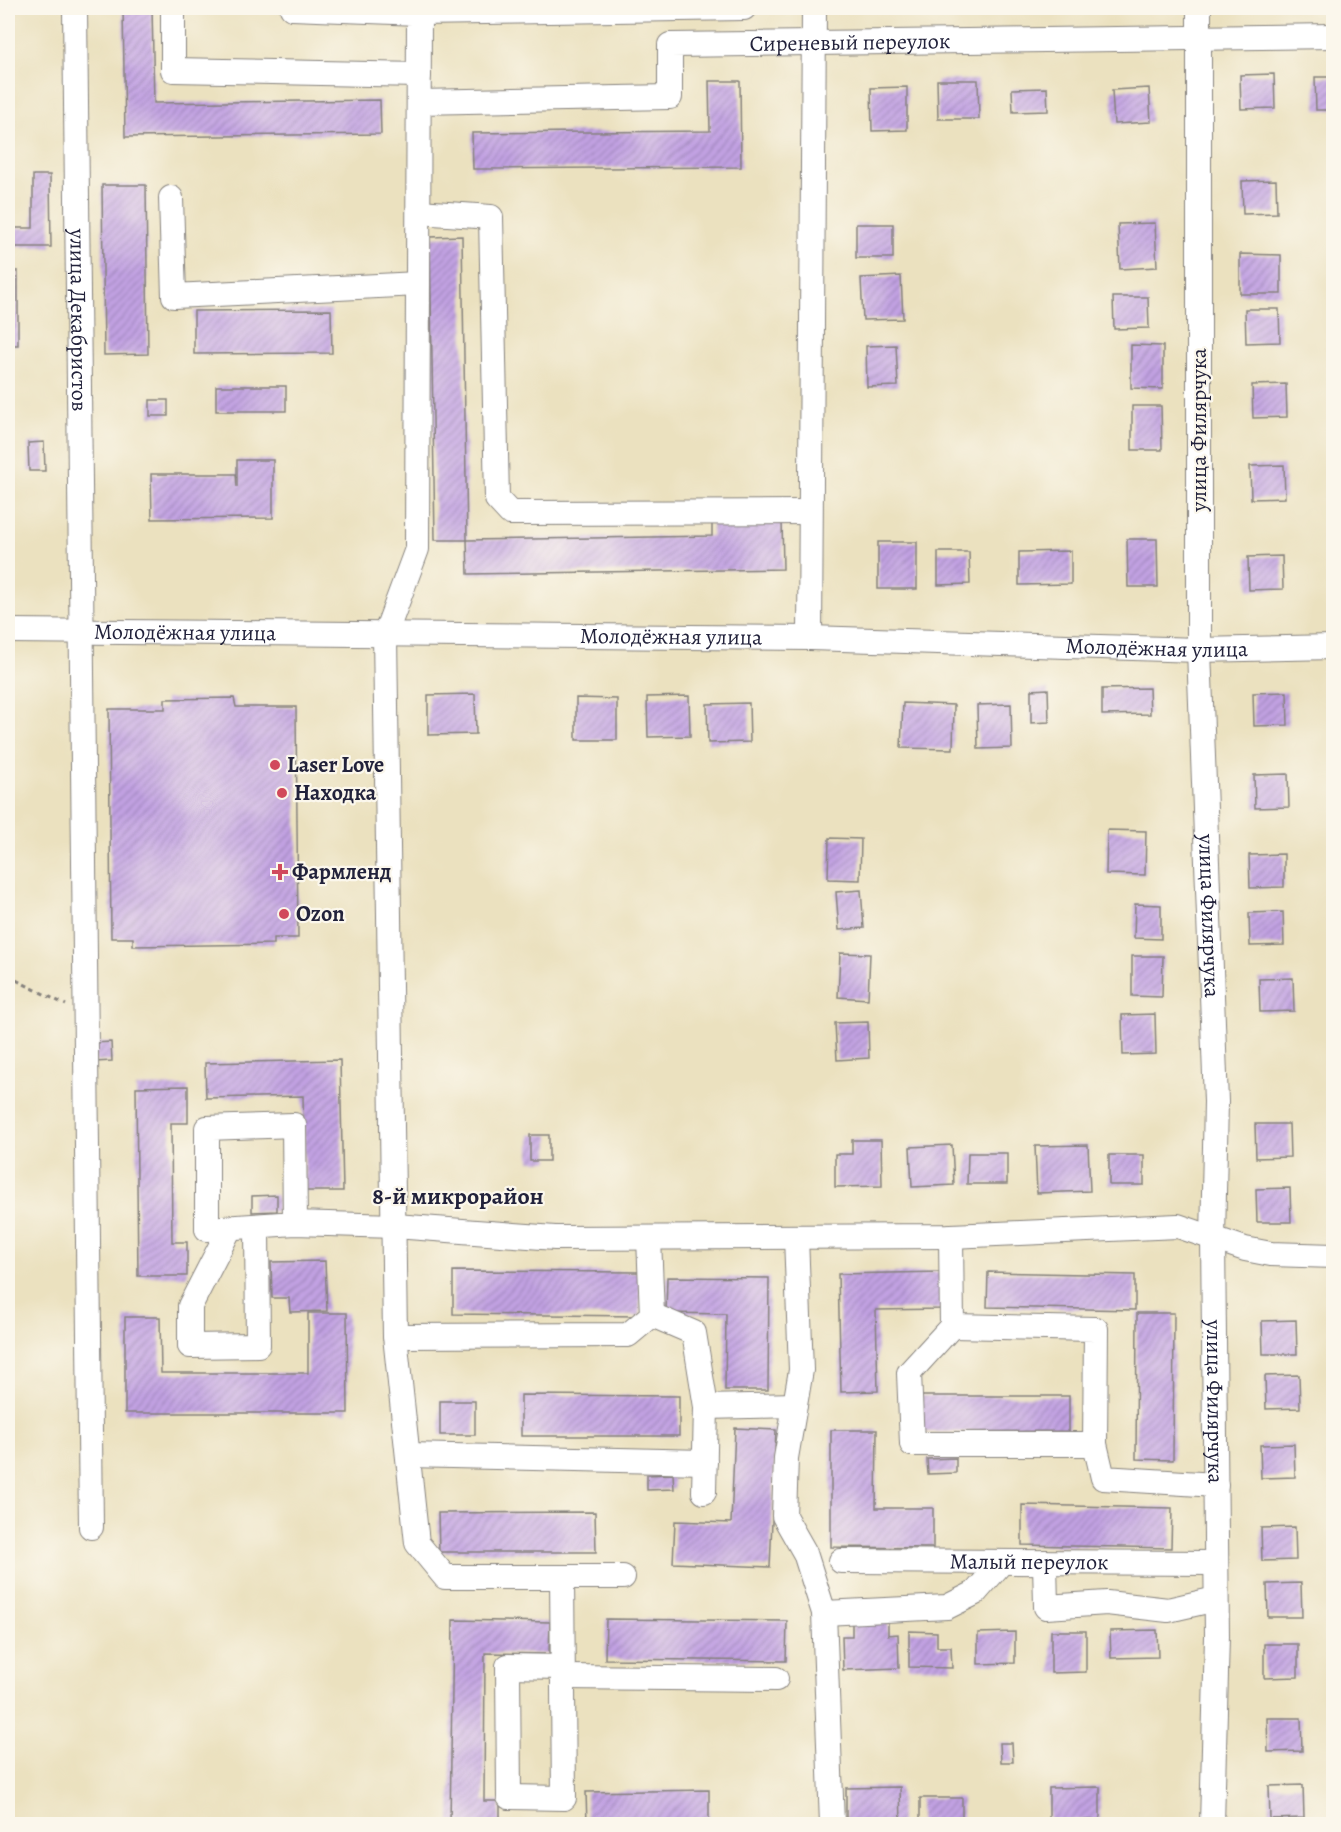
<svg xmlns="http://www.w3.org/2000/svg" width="1341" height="1832" font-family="Alegreya,serif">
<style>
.building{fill:url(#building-hatch)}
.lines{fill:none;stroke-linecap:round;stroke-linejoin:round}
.minor-casing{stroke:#86827d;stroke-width:26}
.path{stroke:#86827d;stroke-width:3;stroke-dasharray:4.5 4.5;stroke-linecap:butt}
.minor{stroke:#fff;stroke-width:24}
.poi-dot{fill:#d1495b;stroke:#fbf7ec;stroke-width:2}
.labels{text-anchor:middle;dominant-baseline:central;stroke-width:4.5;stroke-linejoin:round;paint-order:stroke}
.street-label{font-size:22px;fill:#22223b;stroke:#fbf7ec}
.poi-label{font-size:22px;font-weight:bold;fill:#22223b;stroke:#fbf7ec;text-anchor:start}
.neighbourhood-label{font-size:24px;font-weight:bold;fill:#22223b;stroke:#fbf7ec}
</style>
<defs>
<pattern id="building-hatch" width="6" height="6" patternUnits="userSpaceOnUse" patternTransform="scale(1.5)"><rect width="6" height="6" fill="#c2a2e3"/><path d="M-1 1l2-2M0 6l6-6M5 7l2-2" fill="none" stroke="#9d84b9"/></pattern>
</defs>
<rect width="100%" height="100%" fill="#fbf7ec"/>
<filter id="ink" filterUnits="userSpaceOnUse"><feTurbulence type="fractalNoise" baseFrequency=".0167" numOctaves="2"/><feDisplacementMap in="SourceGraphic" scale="12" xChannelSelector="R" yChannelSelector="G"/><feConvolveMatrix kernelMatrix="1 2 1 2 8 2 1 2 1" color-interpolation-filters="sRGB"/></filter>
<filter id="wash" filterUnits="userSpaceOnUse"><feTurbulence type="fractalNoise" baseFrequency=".008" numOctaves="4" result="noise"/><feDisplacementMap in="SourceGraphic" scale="24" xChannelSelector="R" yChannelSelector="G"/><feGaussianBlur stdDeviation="1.35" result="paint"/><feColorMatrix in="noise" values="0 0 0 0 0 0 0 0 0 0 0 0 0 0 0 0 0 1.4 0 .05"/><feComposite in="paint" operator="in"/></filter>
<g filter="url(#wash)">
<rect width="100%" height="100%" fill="#ebe1bf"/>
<g id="blocks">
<g class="building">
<polygon points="123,8 152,8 154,103 380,100 381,134 125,137"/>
<polygon points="1274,74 1275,108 1241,109 1240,75"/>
<polygon points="1315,77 1334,77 1334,110 1316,110"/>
<polygon points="937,80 978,80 979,119 938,119"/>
<polygon points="709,81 740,81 741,167 473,169 472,133 710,131"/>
<polygon points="907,87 907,130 872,131 871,88"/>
<polygon points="1047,88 1048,111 1013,112 1012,89"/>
<polygon points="1149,88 1151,122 1114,124 1112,90"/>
<polygon points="33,175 50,175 51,247 8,247 8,228 33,228"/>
<polygon points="1276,180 1277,213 1243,214 1242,181"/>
<polygon points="102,185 146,185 148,354 104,355"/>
<polygon points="1155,223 1157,267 1120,269 1118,224"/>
<rect x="856" y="224" width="37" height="34"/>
<polygon points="462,236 467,540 435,540 430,237"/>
<polygon points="1240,254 1281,255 1281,294 1240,294"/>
<rect x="8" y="271" width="10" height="74"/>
<polygon points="901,276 903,319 863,320 861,278"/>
<polygon points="1113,297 1148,297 1149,328 1114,329"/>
<polygon points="1245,309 1279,309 1280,342 1246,343"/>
<polygon points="331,310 332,353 194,354 194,311"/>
<polygon points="896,345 898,386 867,387 866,346"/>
<polygon points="1131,345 1163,346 1163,389 1131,388"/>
<polygon points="1286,384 1287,417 1253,418 1252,385"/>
<rect x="216" y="386" width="70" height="25"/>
<rect x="150" y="400" width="18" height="16"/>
<polygon points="1132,406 1161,406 1162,450 1132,450"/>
<polygon points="44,442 45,471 29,471 28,443"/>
<polygon points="237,460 273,460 273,518 152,519 151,474 236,474 237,487"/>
<polygon points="1284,465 1285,498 1251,499 1250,466"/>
<polygon points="782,520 783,569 468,574 467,540 712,536 712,521"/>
<polygon points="1127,539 1157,539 1158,587 1128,587"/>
<rect x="878" y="542" width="39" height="47"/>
<polygon points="1071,551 1071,584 1019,585 1019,552"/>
<polygon points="938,552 969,552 970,584 938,585"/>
<polygon points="1282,556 1283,589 1249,590 1248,557"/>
<polygon points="1149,688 1150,714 1102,715 1102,689"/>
<polygon points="1048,689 1049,722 1031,723 1031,690"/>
<polygon points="1287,692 1288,725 1254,726 1253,693"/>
<polygon points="475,694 476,734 428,735 428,695"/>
<polygon points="689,696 690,736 648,737 647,697"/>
<polygon points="234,698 236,707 296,707 298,938 274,938 274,944 133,946 133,938 111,938 109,709 165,709 165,699"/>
<polygon points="576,698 617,699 617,740 576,740"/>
<polygon points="749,703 750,742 708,743 707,704"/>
<polygon points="903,703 954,705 953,749 901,748"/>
<polygon points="1011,704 1012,748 978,749 977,705"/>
<polygon points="1288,774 1289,807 1255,808 1254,775"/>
<polygon points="1107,830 1146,831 1145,875 1106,874"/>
<polygon points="829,838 861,839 860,880 828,879"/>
<polygon points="1284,854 1284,887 1250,888 1249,855"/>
<polygon points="861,890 864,928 839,930 836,892"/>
<polygon points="1135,904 1161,905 1161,939 1134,938"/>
<polygon points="1283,912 1284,945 1250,946 1249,913"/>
<polygon points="840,953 870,954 868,999 838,997"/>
<polygon points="1132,956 1163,956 1162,997 1132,996"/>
<polygon points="1293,978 1294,1011 1260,1012 1259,979"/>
<polygon points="1155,1014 1156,1054 1123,1055 1122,1015"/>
<polygon points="868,1022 869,1058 837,1060 835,1023"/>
<polygon points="111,1042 112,1061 95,1062 94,1043"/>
<polygon points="340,1060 343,1191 305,1191 303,1096 206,1098 205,1063"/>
<polygon points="188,1086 188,1123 171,1123 172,1242 187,1242 187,1276 138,1276 136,1087"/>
<polygon points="1255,1124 1289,1124 1290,1157 1256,1158"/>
<rect x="530" y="1135" width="19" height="26"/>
<polygon points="852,1140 881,1140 882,1186 835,1187 835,1154 852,1154"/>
<polygon points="952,1145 954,1185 912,1187 910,1147"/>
<polygon points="1088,1145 1090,1191 1037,1193 1035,1146"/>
<polygon points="968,1153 1007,1153 1007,1184 967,1184"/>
<rect x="1109" y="1155" width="35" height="30"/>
<polygon points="1290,1188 1291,1222 1257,1222 1256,1189"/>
<polygon points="277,1195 277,1211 252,1212 252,1196"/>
<polygon points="325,1261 327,1311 290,1312 289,1298 272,1298 271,1262"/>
<polygon points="453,1271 640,1272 640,1316 453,1314"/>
<polygon points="942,1272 942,1309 876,1310 878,1391 841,1392 838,1274"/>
<polygon points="988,1272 1135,1275 1135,1310 987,1307"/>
<polygon points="667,1277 769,1278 768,1390 725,1390 726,1314 666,1313"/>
<polygon points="308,1313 347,1313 348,1413 125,1413 125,1317 160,1317 161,1373 308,1373"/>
<polygon points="1137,1313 1174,1313 1173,1460 1136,1459"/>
<polygon points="1296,1320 1297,1354 1263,1354 1262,1321"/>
<polygon points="1299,1375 1300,1408 1266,1409 1265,1376"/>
<polygon points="521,1395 679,1396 679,1436 521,1436"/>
<polygon points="921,1396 1069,1396 1069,1431 921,1432"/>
<rect x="440" y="1401" width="35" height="34"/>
<polygon points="735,1428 776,1430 770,1567 673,1563 675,1521 731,1523"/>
<polygon points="831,1430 877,1430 876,1508 933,1508 933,1548 831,1547"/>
<polygon points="1294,1444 1295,1477 1261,1478 1260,1445"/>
<polygon points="956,1458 956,1473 928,1474 927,1459"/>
<polygon points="673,1474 674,1489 647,1490 647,1475"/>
<polygon points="1022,1505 1172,1508 1171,1548 1022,1545"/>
<polygon points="595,1512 596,1552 439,1552 438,1513"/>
<polygon points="1295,1527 1296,1560 1262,1561 1261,1528"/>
<polygon points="1301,1583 1302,1617 1268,1617 1267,1584"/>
<polygon points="606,1619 787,1621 786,1661 605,1659"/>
<polygon points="453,1620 550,1622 549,1654 485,1653 484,1801 500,1801 500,1824 450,1824"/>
<polygon points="888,1622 888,1635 898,1634 899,1668 843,1670 842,1636 852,1636 852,1623"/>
<polygon points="1157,1630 1158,1657 1111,1658 1110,1631"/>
<polygon points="909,1631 937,1632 937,1647 951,1647 952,1668 909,1667"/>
<polygon points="1051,1631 1086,1631 1086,1672 1051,1673"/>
<polygon points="1015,1632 1015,1663 978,1664 978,1633"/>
<polygon points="1264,1644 1298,1644 1298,1677 1264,1678"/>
<polygon points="1267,1718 1301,1718 1302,1751 1268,1752"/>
<polygon points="1000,1743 1012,1743 1013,1762 1001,1762"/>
<polygon points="1303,1785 1304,1818 1270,1819 1269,1786"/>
<polygon points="900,1787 901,1824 846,1824 846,1788"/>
<polygon points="1100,1787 1100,1820 1049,1820 1049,1788"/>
<polygon points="709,1790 709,1824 587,1824 586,1792"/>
<rect x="920" y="1798" width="42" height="26"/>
</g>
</g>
</g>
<g filter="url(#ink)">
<use href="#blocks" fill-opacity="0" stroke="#86827d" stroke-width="1.5"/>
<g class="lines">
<defs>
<g id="minor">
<path id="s1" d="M75,8L91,1527"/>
<polyline points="173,8 173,70 419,75"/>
<polyline points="292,8 419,13 417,549 385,635 395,1336 417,1543 445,1577 623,1577"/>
<path id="s2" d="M1199,8V650L1216,1102L1213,1238L1217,1636L1212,1824"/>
<polyline points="419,13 744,8"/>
<path id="s3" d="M419,102L670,97V45L1334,36"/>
<polyline points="171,198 174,296 418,284"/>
<polyline points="419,212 491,217 497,499 510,513 810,512"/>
<path id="s4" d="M8,631L810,638L1199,650L1334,647"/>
<polyline points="810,638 814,8"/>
<polyline points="295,1223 294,1125 207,1128 207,1229 295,1223 395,1226 555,1238 951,1236 1178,1226 1245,1249 1271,1254 1334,1256"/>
<polyline points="230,1228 190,1306 190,1346 258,1345 257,1226"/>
<polyline points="951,1236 952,1326 909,1373 912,1444 1095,1444 1103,1478 1216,1485"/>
<polyline points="796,1237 801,1370 786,1458 784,1516 805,1553 824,1613 947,1607 975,1593 1002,1562"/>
<polyline points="652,1315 694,1333 706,1407 704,1492"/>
<polyline points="952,1326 1096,1329 1095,1444"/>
<polyline points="395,1336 628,1335 652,1315 649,1238"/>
<polyline points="706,1407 795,1405"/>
<polyline points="408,1455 705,1462"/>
<path id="s5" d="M841,1561L1216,1563"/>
<polyline points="1045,1562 1046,1607 1107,1603 1168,1610 1216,1599"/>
<polyline points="562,1577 564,1798 509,1797 508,1666 563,1667"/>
<polyline points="824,1613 832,1824"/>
<polyline points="563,1677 776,1679"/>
</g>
</defs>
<use href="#minor" class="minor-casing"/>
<polyline class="path" points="8,976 66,1005"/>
<use href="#minor" class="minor"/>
</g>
</g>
<g class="poi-dot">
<circle cx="275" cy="765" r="6"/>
<circle cx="282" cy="793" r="6"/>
<path d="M277 863h6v6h6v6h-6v6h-6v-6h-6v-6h6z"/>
<circle cx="284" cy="914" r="6"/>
</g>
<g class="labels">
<g class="street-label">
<text stroke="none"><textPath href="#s3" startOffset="483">Сиреневый переулок</textPath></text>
<text stroke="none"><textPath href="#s1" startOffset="312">улица Декабристов</textPath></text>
<text transform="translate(1199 430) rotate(-90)">улица Филярчука</text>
<text stroke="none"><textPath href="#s4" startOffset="177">Молодёжная улица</textPath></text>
<text stroke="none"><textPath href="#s4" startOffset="663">Молодёжная улица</textPath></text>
<text stroke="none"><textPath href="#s4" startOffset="1149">Молодёжная улица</textPath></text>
<text stroke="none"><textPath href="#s2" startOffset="908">улица Филярчука</textPath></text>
<text stroke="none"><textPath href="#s2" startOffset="1394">улица Филярчука</textPath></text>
<text stroke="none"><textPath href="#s5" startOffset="188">Малый переулок</textPath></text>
</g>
<g class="poi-label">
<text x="287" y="765">Laser Love</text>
<text x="294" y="793">Находка</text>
<text x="292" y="872">Фармленд</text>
<text x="296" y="914">Ozon</text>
</g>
<g class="neighbourhood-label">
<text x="458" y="1196">8-й микрорайон</text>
</g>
</g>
<rect width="1341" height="1832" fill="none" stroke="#fbf7ec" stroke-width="30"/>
</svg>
